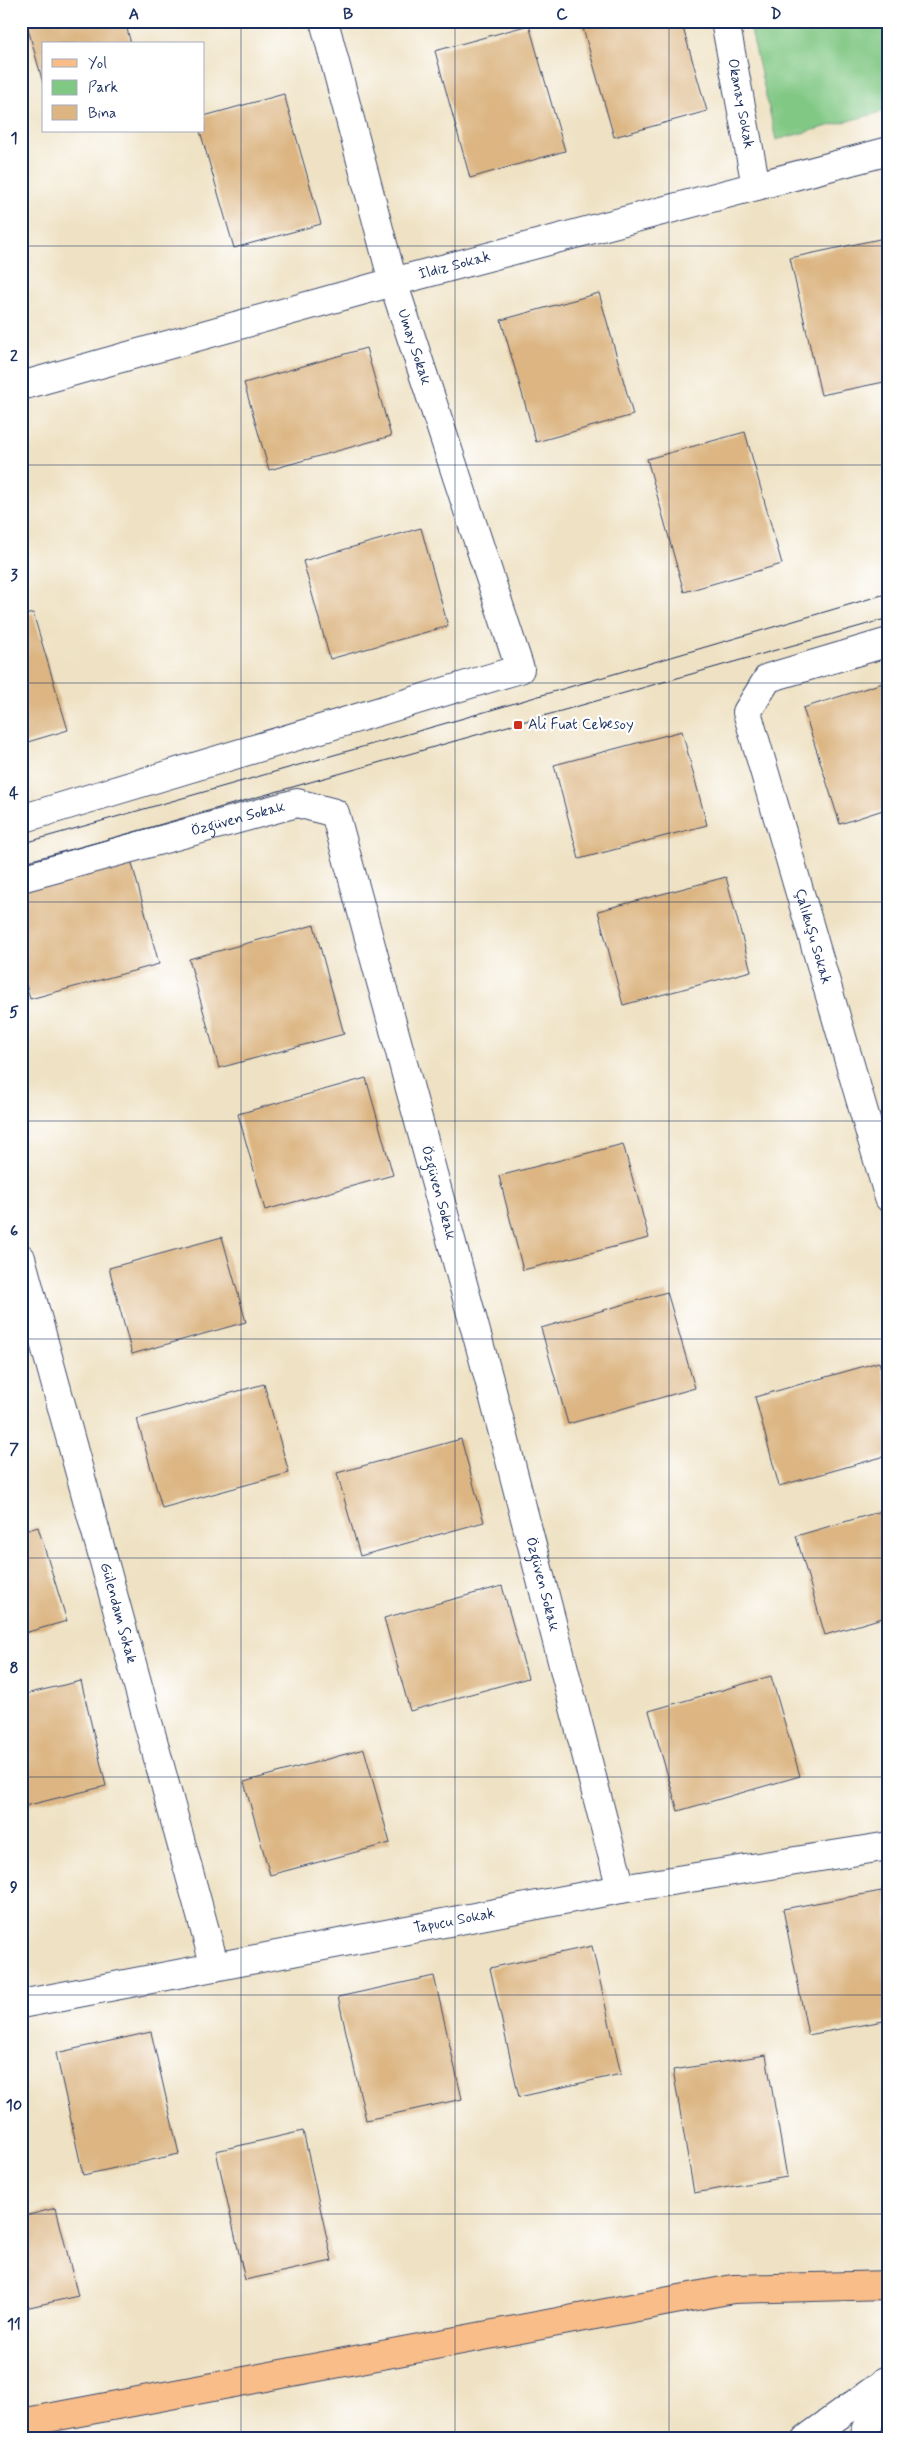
<svg xmlns="http://www.w3.org/2000/svg" width="910" height="2460" font-family="Mynerve,sans-serif">
<style>
.green{fill:#81c884;stroke:#4e7c71}
.building{fill:#dcb582}
.lines{fill:none;stroke-linecap:round;stroke-linejoin:round}
.minor-casing{stroke:#3b4a6d;stroke-width:30}
.major-casing{stroke:#3b4a6d;stroke-width:30}
.minor{stroke:#fff;stroke-width:28}
.major{stroke:#f8bd89;stroke-width:28}
.tram{stroke:#1b2f5e;stroke-width:1}
.grid{fill:none;stroke:#1b2f5e;stroke-width:1;stroke-opacity:0.55}
.poi-dot{fill:#c8321e;stroke:#fff;stroke-width:2}
.labels{text-anchor:middle;dominant-baseline:central;stroke-width:4.5;stroke-linejoin:round;paint-order:stroke}
.street-label{font-size:15px;fill:#1b2f5e;stroke:#fff}
.poi-label{font-size:15px;fill:#1b2f5e;stroke:#fff;text-anchor:start}
.neatline{fill:none;stroke:#1b2f5e;stroke-width:2}
.grid-label{font-size:16px;text-anchor:middle;font-weight:bold;fill:#1b2f5e}
</style>
<rect width="100%" height="100%" fill="#fff"/>
<filter id="ink" filterUnits="userSpaceOnUse"><feTurbulence type="fractalNoise" baseFrequency=".02" numOctaves="2"/><feDisplacementMap in="SourceGraphic" scale="10" xChannelSelector="R" yChannelSelector="G"/><feConvolveMatrix kernelMatrix="1 2 1 2 8 2 1 2 1" color-interpolation-filters="sRGB"/></filter>
<filter id="wash" filterUnits="userSpaceOnUse"><feTurbulence type="fractalNoise" baseFrequency=".0096" numOctaves="4" result="noise"/><feDisplacementMap in="SourceGraphic" scale="20" xChannelSelector="R" yChannelSelector="G"/><feGaussianBlur stdDeviation="1.12" result="paint"/><feColorMatrix in="noise" values="0 0 0 0 0 0 0 0 0 0 0 0 0 0 0 0 0 1.4 0 .05"/><feComposite in="paint" operator="in"/></filter>
<g filter="url(#wash)">
<rect width="100%" height="100%" fill="#efe2c4"/>
<polygon class="green" points="749,21 889,21 889,110 776,140"/>
<g id="blocks">
<g class="building">
<polygon points="26,21 125,21 131,44 44,44 43,83"/>
<polygon points="581,21 681,21 707,111 614,137"/>
<polygon points="529,25 565,151 470,178 435,51"/>
<polygon points="284,94 321,224 234,248 200,131 204,131 204,116"/>
<polygon points="889,237 889,381 821,395 790,258"/>
<polygon points="599,293 633,415 536,442 501,320"/>
<polygon points="366,348 391,436 269,470 244,383"/>
<polygon points="745,432 782,564 684,592 647,459"/>
<polygon points="421,528 448,626 330,659 303,561"/>
<polygon points="33,613 68,730 21,744 21,616"/>
<polygon points="889,681 889,808 840,824 803,708"/>
<polygon points="682,731 707,825 579,859 554,765"/>
<polygon points="131,860 159,964 30,999 21,966 21,890"/>
<polygon points="726,877 751,971 623,1005 598,911"/>
<polygon points="314,925 344,1034 219,1068 189,959"/>
<polygon points="366,1078 393,1175 265,1210 238,1114"/>
<polygon points="623,1144 649,1238 523,1270 499,1176"/>
<polygon points="222,1237 246,1322 132,1354 109,1268"/>
<polygon points="667,1292 695,1388 568,1424 541,1328"/>
<polygon points="879,1362 889,1395 889,1455 779,1486 755,1397"/>
<polygon points="264,1384 289,1473 162,1508 137,1419"/>
<polygon points="461,1439 484,1522 360,1556 337,1473"/>
<polygon points="889,1509 889,1616 825,1635 796,1536"/>
<polygon points="38,1527 67,1621 21,1634 21,1532"/>
<polygon points="502,1586 528,1678 410,1711 384,1618"/>
<polygon points="771,1676 800,1776 678,1811 649,1711"/>
<polygon points="81,1681 106,1786 21,1807 21,1695"/>
<polygon points="364,1749 390,1843 270,1875 244,1782"/>
<polygon points="887,1890 889,2020 808,2035 783,1909"/>
<polygon points="592,1946 621,2074 519,2097 490,1968"/>
<polygon points="434,1976 462,2099 366,2120 338,1997"/>
<polygon points="151,2032 179,2154 83,2175 56,2053"/>
<polygon points="766,2055 787,2177 694,2193 673,2070"/>
<polygon points="303,2131 332,2261 245,2280 216,2151"/>
<polygon points="56,2208 78,2296 21,2309 21,2217"/>
</g>
</g>
</g>
<g filter="url(#ink)">
<use href="#blocks" fill-opacity="0" stroke="#3b4a6d" stroke-width="1"/>
<g class="lines">
<defs>
<g id="minor">
<path id="s1" d="M725,21L756,186"/>
<path id="s2" d="M21,386L393,282L889,151"/>
<path id="s3" d="M889,642L768,678L747,712L889,1198"/>
<polyline points="21,819 520,669 393,282 324,21"/>
<path id="s4" d="M21,878L297,803L335,813L491,1387L621,1889"/>
<path id="s5" d="M21,1258L215,1967"/>
<path id="s6" d="M21,2004L621,1889L889,1846"/>
<polyline points="806,2439 885,2382"/>
<polyline points="863,2439 885,2381"/>
</g>
<polyline id="major" points="21,2423 733,2289 889,2285"/>
</defs>
<use href="#minor" class="minor-casing"/>
<use href="#major" class="major-casing"/>
<use href="#minor" class="minor"/>
<use href="#major" class="major"/>
<g class="tram">
<polyline points="21,844 464,718 889,593"/>
<polyline points="21,864 889,618"/>
</g>
</g>
</g>
<path class="grid" d="M241,21V2439M455,21V2439M669,21V2439M21,246H889M21,465H889M21,683H889M21,902H889M21,1121H889M21,1339H889M21,1558H889M21,1777H889M21,1995H889M21,2214H889"/>
<rect class="poi-dot" x="513" y="720" width="10" height="10" rx="2.5"/>
<g class="labels">
<g class="street-label">
<text stroke="none"><textPath href="#s1" startOffset="84">Okanay Sokak</textPath></text>
<text stroke="none"><textPath href="#s2" startOffset="450">İldiz Sokak</textPath></text>
<text transform="translate(414 347) rotate(72)">Umay Sokak</text>
<text stroke="none"><textPath href="#s4" startOffset="225">Özgüven Sokak</textPath></text>
<text stroke="none"><textPath href="#s3" startOffset="400">Çalıkuşu Sokak</textPath></text>
<text stroke="none"><textPath href="#s4" startOffset="719">Özgüven Sokak</textPath></text>
<text stroke="none"><textPath href="#s4" startOffset="1124">Özgüven Sokak</textPath></text>
<text stroke="none"><textPath href="#s5" startOffset="368">Gülendam Sokak</textPath></text>
<text stroke="none"><textPath href="#s6" startOffset="441">Tapucu Sokak</textPath></text>
</g>
<g class="poi-label">
<text x="528" y="725">Ali Fuat Cebesoy</text>
</g>
</g>
<rect width="910" height="2460" fill="none" stroke="#fff" stroke-width="55"/>
<rect x="42" y="42" width="162" height="90" fill="#ffffff" stroke="#a4acbf"/>
<rect x="52" y="59" width="25" height="8" fill="#f8bd89" stroke="#a4acbf"/>
<text x="88" y="68" font-size="15" fill="#1b2f5e">Yol</text>
<rect x="52" y="80" width="25" height="15" fill="#81c884" stroke="#a4acbf"/>
<text x="88" y="92" font-size="15" fill="#1b2f5e">Park</text>
<rect x="52" y="105" width="25" height="15" fill="#dcb582" stroke="#a4acbf"/>
<text x="88" y="118" font-size="15" fill="#1b2f5e">Bina</text>
<rect x="28" y="28" width="854" height="2404" class="neatline"/>
<g class="grid-label">
<text x="134" y="19">A</text>
<text x="348" y="19">B</text>
<text x="562" y="19">C</text>
<text x="776" y="19">D</text>
<text x="14" y="143">1</text>
<text x="14" y="361">2</text>
<text x="14" y="580">3</text>
<text x="14" y="798">4</text>
<text x="14" y="1017">5</text>
<text x="14" y="1236">6</text>
<text x="14" y="1454">7</text>
<text x="14" y="1673">8</text>
<text x="14" y="1892">9</text>
<text x="14" y="2110">10</text>
<text x="14" y="2329">11</text>
</g>
</svg>
